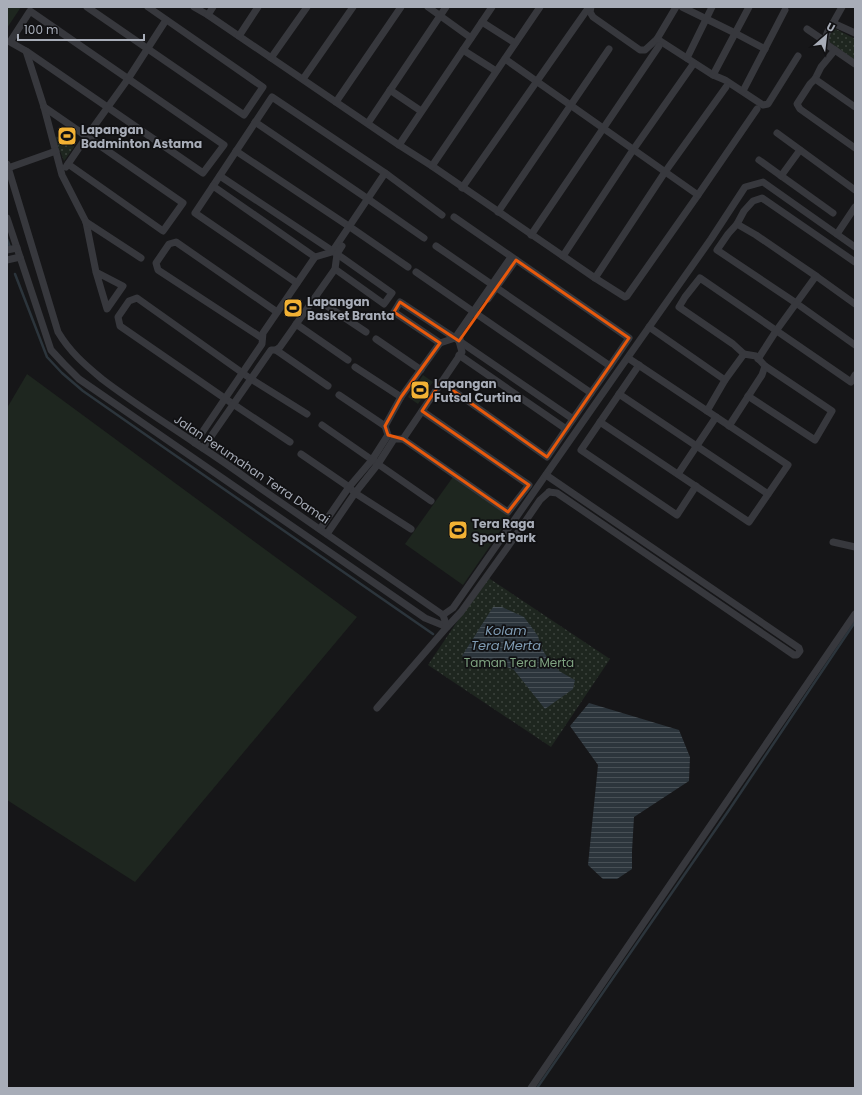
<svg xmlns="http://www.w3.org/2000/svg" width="862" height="1095" font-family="Poppins,sans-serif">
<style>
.green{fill:#1e261f}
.park{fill:url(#park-dots)}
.water{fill:url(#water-rules)}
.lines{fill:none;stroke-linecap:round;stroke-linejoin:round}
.stream{stroke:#2c353c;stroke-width:2.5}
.minor{stroke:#37383d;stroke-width:7}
.marked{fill:none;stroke:#e8590c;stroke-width:3;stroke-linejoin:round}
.labels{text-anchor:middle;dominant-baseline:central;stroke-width:3.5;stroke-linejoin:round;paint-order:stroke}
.poi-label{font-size:12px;font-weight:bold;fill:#a8adb8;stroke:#111113;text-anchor:start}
.street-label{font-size:12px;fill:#a8adb8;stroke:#111113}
.park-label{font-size:12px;fill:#7fa381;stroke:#111113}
.water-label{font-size:13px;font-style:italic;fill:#7f9bb3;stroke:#111113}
</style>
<defs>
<pattern id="park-dots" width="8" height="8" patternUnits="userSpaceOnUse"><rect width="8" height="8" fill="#1e261f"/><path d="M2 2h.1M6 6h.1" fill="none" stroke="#3c433d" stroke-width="1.8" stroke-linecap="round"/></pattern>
<pattern id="water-rules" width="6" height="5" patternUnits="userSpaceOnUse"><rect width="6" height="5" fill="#2c353c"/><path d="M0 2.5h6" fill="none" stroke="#485056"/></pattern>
</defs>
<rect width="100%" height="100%" fill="#161618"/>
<g class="green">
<polygon points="7,7 21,7 7,28"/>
<polygon points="63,128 77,137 72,144 58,135"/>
<polygon points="292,300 301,306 293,317 285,311"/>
<polygon points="27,374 357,617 135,882 7,800 7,408"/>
<polygon points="423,375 433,382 418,404 408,397"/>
<polygon points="453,477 510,517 463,585 405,544"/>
</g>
<g class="park">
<polygon points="834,28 855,39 855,60 828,41 829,34"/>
<polygon points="58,136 74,147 64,161 55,138"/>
<polygon points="487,577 610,659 551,747 428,665"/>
</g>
<g class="water">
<polygon points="493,607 502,607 524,617 538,636 542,649 547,657 559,671 575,680 573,689 545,709 514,670 490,660 476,661 468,660 462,656"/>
<polygon points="589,703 679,730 690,757 689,781 634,817 632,851 632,869 617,879 603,879 588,865 598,765 570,726"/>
</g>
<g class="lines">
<g class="stream">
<polyline points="7,239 10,247"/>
<polyline points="15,274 47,357 62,373 83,391 169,451 433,634"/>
<polyline points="537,1088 729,810 855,622"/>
</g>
<g class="minor">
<polyline points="87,7 244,115 263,87 148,7"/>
<polyline points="194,7 208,15 399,145 432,166 595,278 625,297 627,296 698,195 757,109"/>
<polyline points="428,7 471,38"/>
<polyline points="591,7 590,12 593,17 640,50 645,50 657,39 713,75 725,80 763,105 768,104 798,56"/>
<polyline points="682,7 735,33 765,49"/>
<polyline points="842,7 833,23 855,33"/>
<polygon points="30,11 224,145 203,173 26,51 10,42"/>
<polyline points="208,15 213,7"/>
<polyline points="482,22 515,43"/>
<path d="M833,23C829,29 824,36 826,44L855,64"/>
<polyline points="807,29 826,42"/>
<polyline points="239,36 258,7"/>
<polyline points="657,39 676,7"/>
<polyline points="463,50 496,71"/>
<polyline points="835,50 821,67 815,79 855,107"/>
<polyline points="26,51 44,107 62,175 86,222 96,272 107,309 123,286 96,272"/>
<polyline points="271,58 307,7"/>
<polyline points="687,58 712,7"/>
<polyline points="505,59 698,195"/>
<polyline points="713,75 749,7"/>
<polyline points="303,79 353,7"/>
<polyline points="815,79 810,84 797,104 800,109 855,148"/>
<polyline points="390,90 421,111"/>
<polyline points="743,91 785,10"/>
<polyline points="336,102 401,7"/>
<polyline points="44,107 183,203 163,231 68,164"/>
<polyline points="255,122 368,199 424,238"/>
<polyline points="368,123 446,7"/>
<polyline points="777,133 855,190"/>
<polyline points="399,145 492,7"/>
<polyline points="236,151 353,229 408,267"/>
<polyline points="759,160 833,213"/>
<path d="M7,164L58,332C70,352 84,364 102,379C132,402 164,422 195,443C215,456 234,469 253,483L443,615L453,608L621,367L711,239L745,187L763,182L855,247"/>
<polyline points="432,166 540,7"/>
<polyline points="66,167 87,136 128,79 166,20"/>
<polyline points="8,168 56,151"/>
<polyline points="220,176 337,254 392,293 384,304 335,269"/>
<polyline points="781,176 800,150"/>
<polyline points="213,186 272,97 388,175 442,215"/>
<polyline points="462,188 589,7"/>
<polyline points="498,212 609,49"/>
<polyline points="454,217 629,338 610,366"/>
<polyline points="7,218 51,350 64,364 79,379 425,618 447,627 461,612 507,548 540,500 549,492"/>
<polyline points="86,222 141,258"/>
<polyline points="737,224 744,211 753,201 762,198 855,262"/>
<polyline points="837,234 855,207"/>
<polyline points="531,235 659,46"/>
<polyline points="436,246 610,366 591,393"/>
<polyline points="7,250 17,248"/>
<polyline points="563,256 633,150 694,63"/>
<polyline points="7,260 20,257"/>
<polyline points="416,272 591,393 573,419"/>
<polyline points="816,276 756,235 737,224 728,234 717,250 796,303 855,345"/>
<polyline points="595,278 665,172 726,87"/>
<polyline points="297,283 195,213 213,186 315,257"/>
<polyline points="315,298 366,332"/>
<polyline points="488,299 516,260"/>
<polyline points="296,324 348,360"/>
<polyline points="649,327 725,380 707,411"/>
<polyline points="262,338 158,270 156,263 169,244 176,242 277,312"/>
<polyline points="376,339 421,370"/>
<polyline points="440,343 394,312 400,302 455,338 573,419 547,457 441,382"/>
<polyline points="276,350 328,386"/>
<polyline points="744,354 733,344 679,307 685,297 700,278 851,382 855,375"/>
<polyline points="459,355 566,429"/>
<polyline points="758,359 776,331 816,276 855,304"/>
<polyline points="639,365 581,450 677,515 696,486"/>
<polyline points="355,367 401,397"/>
<polyline points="725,380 744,354 756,356 765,366 762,375 729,426"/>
<polyline points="619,394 768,494"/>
<polyline points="339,395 385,426"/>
<polyline points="748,396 815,440 832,411 765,366"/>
<polyline points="600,422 749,522 788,465 628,358"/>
<polyline points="322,425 431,501"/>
<polyline points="403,439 508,512 529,485 422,411"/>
<polyline points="290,442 233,404 120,326 118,317 129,301 137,298 251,379 307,414"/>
<polyline points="195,443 262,344 263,333 315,257 332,252 385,173"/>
<polyline points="203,448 271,350 276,350 280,347 335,269 337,254 342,246"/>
<polyline points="301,454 349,487 355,493 411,529"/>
<polyline points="678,474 716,417"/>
<polyline points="546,475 799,648 800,651 797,655 794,655 557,493 549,492"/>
<polyline points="320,529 349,487 372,460 388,435 385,426 401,397 440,343 455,338 511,257"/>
<polyline points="327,534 355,493 378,464 394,439 403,439 462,352 459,341 460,339"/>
<polyline points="833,542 855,547"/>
<polyline points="377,708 447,627 443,615"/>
<polyline points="531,1088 855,614"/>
</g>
</g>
<path class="marked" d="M516,260L629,338L547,457L441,382L422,411L529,485L508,512L403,439L388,435L385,426L401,397L440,343L394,312L400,302L459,341Z"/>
<defs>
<symbol id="stadium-square" viewBox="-11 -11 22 22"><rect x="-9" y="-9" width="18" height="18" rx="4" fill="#f2b134" stroke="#111113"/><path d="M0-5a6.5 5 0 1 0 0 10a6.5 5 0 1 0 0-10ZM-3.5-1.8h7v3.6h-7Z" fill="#111"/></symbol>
</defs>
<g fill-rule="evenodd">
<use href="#stadium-square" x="56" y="125" width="22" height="22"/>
<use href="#stadium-square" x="282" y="297" width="22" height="22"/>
<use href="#stadium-square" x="409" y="379" width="22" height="22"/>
<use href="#stadium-square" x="447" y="519" width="22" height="22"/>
</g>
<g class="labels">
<g class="poi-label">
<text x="81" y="129">Lapangan<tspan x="81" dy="14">Badminton Astama</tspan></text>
<text x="307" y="301">Lapangan<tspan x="307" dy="14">Basket Branta</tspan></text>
<text x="434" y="383">Lapangan<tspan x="434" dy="14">Futsal Curtina</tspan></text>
<text x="472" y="523">Tera Raga<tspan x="472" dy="14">Sport Park</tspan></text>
</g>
<g class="street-label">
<text transform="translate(252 469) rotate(34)">Jalan Perumahan Terra Damai</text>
</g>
<g class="park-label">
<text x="519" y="662">Taman Tera Merta</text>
</g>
<g class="water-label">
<text x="506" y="630">Kolam<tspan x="506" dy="15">Tera Merta</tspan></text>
</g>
</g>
<rect width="862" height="1095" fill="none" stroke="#a8adb8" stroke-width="16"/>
<g transform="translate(826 36) rotate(28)" stroke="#111113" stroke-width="3" paint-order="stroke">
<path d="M0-3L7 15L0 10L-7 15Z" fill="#a8adb8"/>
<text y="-6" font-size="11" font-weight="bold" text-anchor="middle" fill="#a8adb8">U</text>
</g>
<path d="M18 34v6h126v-6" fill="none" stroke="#a8adb8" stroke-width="2"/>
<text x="24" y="34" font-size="12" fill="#a8adb8" stroke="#111113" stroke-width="3" paint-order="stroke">100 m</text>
</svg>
